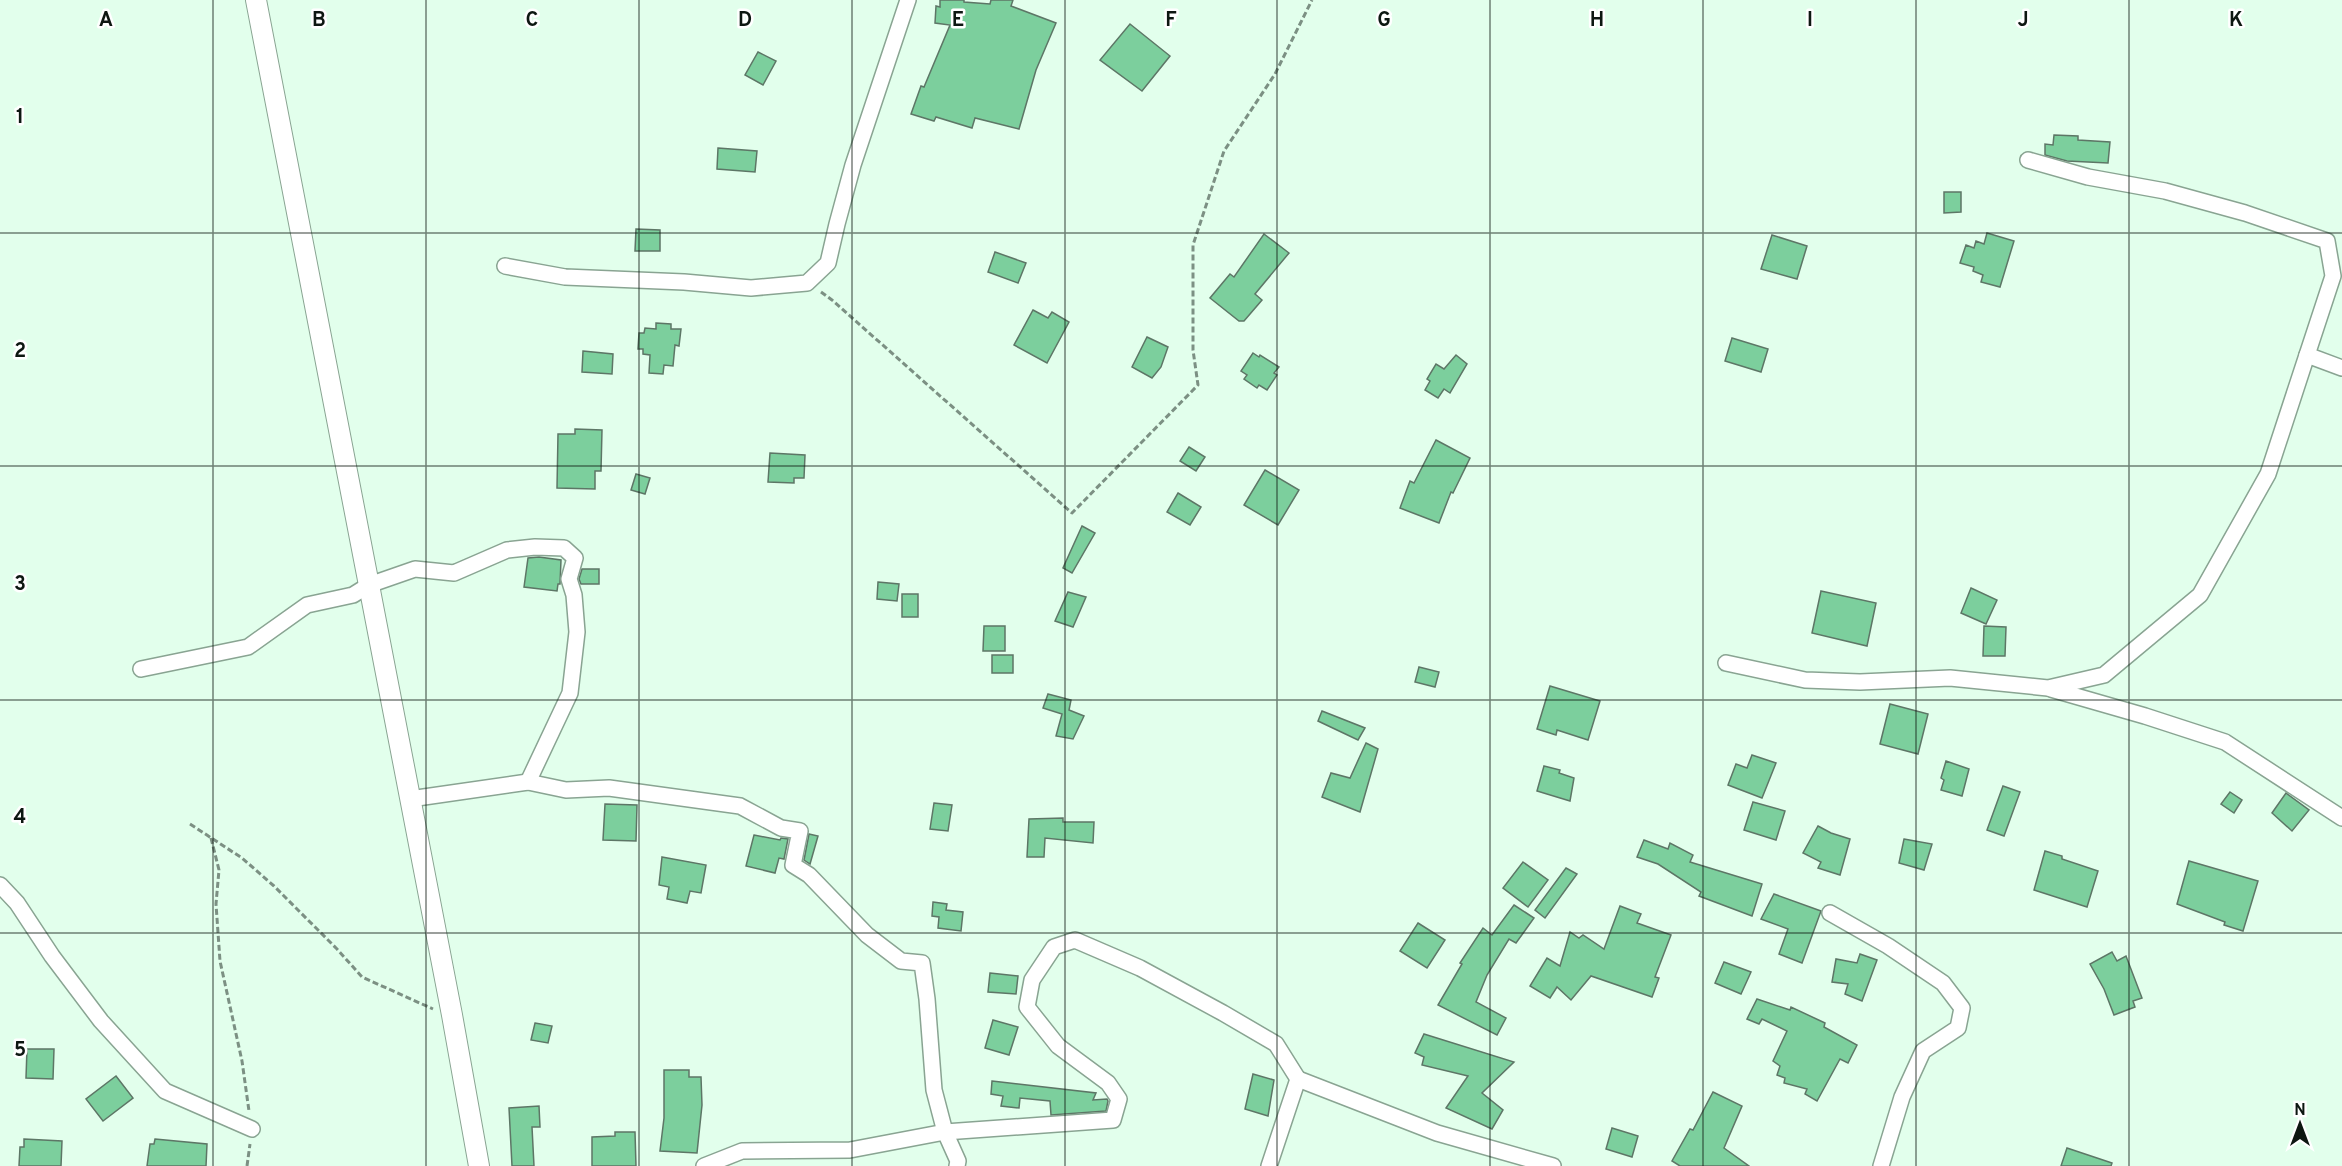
<svg xmlns="http://www.w3.org/2000/svg" width="2342" height="1166" font-family="Overpass,sans-serif">
<style>
.building{fill:#7ccf9d;stroke:#5d7666;stroke-width:1.5}
.lines{fill:none;stroke-linecap:round;stroke-linejoin:round}
.minor-casing{stroke:#89a492;stroke-width:18}
.tertiary-casing{stroke:#89a492;stroke-width:22}
.path{stroke:#7c9083;stroke-width:3;stroke-dasharray:6 3;stroke-linecap:butt}
.minor{stroke:#fff;stroke-width:15}
.tertiary{stroke:#fff;stroke-width:20}
.grid{fill:none;stroke:#0d1711;stroke-width:1.5;stroke-opacity:0.55}
.grid-label{font-size:20px;text-anchor:middle;font-weight:bold;fill:#0d1711;stroke:#fff;stroke-width:5;stroke-linejoin:round;paint-order:stroke}
</style>
<rect width="100%" height="100%" fill="#e2ffec"/>
<g class="building">
<polygon points="940,0 964,0 964,2 990,4 991,0 1013,0 1011,6 1056,23 1036,70 1019,129 975,118 972,128 936,117 934,121 911,114 921,86 924,87 950,25 935,23 936,6 940,7"/>
<polygon points="1130,24 1170,56 1142,91 1100,60"/>
<polygon points="758,52 776,61 763,85 745,75"/>
<polygon points="2054,135 2078,136 2078,140 2110,142 2108,163 2067,161 2045,155 2045,144 2053,145"/>
<polygon points="718,148 757,151 755,172 717,169"/>
<polygon points="1944,192 1961,192 1961,212 1944,213"/>
<polygon points="636,229 660,230 660,251 635,251"/>
<polygon points="1987,233 2014,241 2000,287 1981,282 1983,275 1973,271 1974,267 1960,263 1966,245 1974,248 1976,241 1984,244"/>
<polygon points="1264,234 1289,253 1255,294 1262,300 1244,321 1239,321 1210,298 1230,274 1234,277"/>
<polygon points="1772,235 1807,246 1797,279 1761,269"/>
<polygon points="995,252 1026,263 1018,283 988,272"/>
<polygon points="1033,310 1048,318 1052,312 1069,322 1047,363 1014,345"/>
<polygon points="656,323 671,324 671,329 681,329 679,346 675,345 673,366 664,365 663,374 649,373 650,355 643,354 643,349 638,349 639,333 644,333 645,328 656,329"/>
<polygon points="1147,337 1168,347 1161,367 1152,378 1132,367"/>
<polygon points="1732,338 1768,349 1761,372 1725,361"/>
<polygon points="583,351 613,354 612,374 582,372"/>
<polygon points="1253,353 1259,357 1260,355 1279,367 1274,373 1277,375 1267,390 1259,385 1257,388 1244,379 1247,375 1241,371"/>
<polygon points="1456,355 1467,364 1450,393 1444,389 1438,398 1425,390 1430,381 1427,379 1436,364 1444,369"/>
<polygon points="575,429 602,430 601,471 595,471 595,489 557,488 558,434 575,434"/>
<polygon points="1436,440 1470,458 1453,493 1451,492 1439,523 1400,508 1410,481 1414,483"/>
<polygon points="1189,447 1205,457 1196,471 1180,461"/>
<polygon points="770,453 805,455 804,478 794,478 794,483 768,482"/>
<polygon points="1265,470 1299,490 1278,525 1244,505"/>
<polygon points="636,474 650,478 645,494 631,490"/>
<polygon points="1178,493 1201,507 1190,525 1167,512"/>
<polygon points="1082,526 1095,533 1072,573 1063,568"/>
<polygon points="539,557 561,560 560,584 558,584 557,591 524,587 528,558"/>
<polygon points="582,569 599,569 599,584 581,584 579,579"/>
<polygon points="878,582 899,584 897,601 877,599"/>
<polygon points="1971,588 1997,600 1986,624 1961,613"/>
<polygon points="1821,591 1876,603 1867,646 1812,633"/>
<polygon points="1068,592 1086,597 1073,627 1055,621"/>
<rect x="902" y="594" width="16" height="23"/>
<polygon points="984,626 1005,626 1005,651 983,651"/>
<polygon points="1984,626 2006,627 2005,656 1983,656"/>
<rect x="992" y="655" width="21" height="18"/>
<polygon points="1419,667 1439,672 1435,687 1415,682"/>
<polygon points="1550,686 1600,701 1588,740 1557,730 1556,735 1537,729"/>
<polygon points="1048,694 1071,700 1069,710 1084,716 1073,739 1056,736 1062,714 1043,708"/>
<polygon points="1890,704 1928,714 1918,754 1880,744"/>
<polygon points="1322,711 1365,728 1358,740 1318,721"/>
<polygon points="1366,743 1378,749 1360,812 1322,797 1331,773 1350,778"/>
<polygon points="1752,755 1776,763 1762,798 1728,785 1736,764 1747,768"/>
<polygon points="1946,761 1969,769 1962,796 1941,790 1944,780 1941,778"/>
<polygon points="1544,766 1560,770 1559,773 1574,778 1570,801 1537,791"/>
<polygon points="2003,786 2020,792 2004,836 1987,830"/>
<polygon points="2230,792 2242,800 2234,813 2221,804"/>
<polygon points="2286,793 2309,810 2292,831 2272,813"/>
<polygon points="1753,802 1785,811 1776,840 1744,830"/>
<polygon points="934,803 952,805 948,831 930,829"/>
<polygon points="605,804 637,805 636,841 603,840"/>
<polygon points="1063,818 1063,822 1094,822 1093,843 1045,838 1044,857 1027,857 1029,819"/>
<polygon points="1818,826 1831,833 1850,839 1840,875 1818,868 1821,862 1803,853"/>
<polygon points="809,834 818,836 810,864 804,860"/>
<polygon points="754,835 780,840 781,838 788,839 784,859 779,858 775,873 746,866"/>
<polygon points="1904,839 1932,844 1924,870 1899,863"/>
<polygon points="1644,840 1668,849 1670,843 1693,855 1690,862 1762,884 1752,916 1699,896 1701,892 1658,864 1637,857"/>
<polygon points="2045,851 2062,856 2062,859 2098,871 2087,907 2034,890"/>
<polygon points="662,857 706,865 701,893 690,891 687,903 667,899 669,887 659,885"/>
<polygon points="2189,861 2258,881 2243,931 2224,925 2225,922 2177,904"/>
<polygon points="1523,862 1548,880 1528,907 1503,888"/>
<polygon points="1566,868 1577,874 1545,918 1535,910"/>
<polygon points="1774,894 1821,911 1802,963 1779,954 1788,929 1761,919"/>
<polygon points="933,902 947,904 946,910 963,912 961,931 938,928 939,917 932,916"/>
<polygon points="1514,905 1534,918 1516,943 1509,939 1487,975 1476,1002 1506,1018 1497,1035 1438,1005 1462,964 1460,963 1483,928 1492,935"/>
<polygon points="1620,906 1641,914 1637,923 1671,935 1655,977 1659,978 1652,997 1591,976 1571,1000 1557,987 1550,998 1530,986 1547,958 1560,966 1570,932 1579,938 1583,935 1604,949"/>
<polygon points="1418,923 1445,940 1427,968 1400,951"/>
<polygon points="2112,952 2117,961 2126,956 2142,998 2133,1001 2135,1007 2114,1015 2104,989 2090,964"/>
<polygon points="1860,954 1877,960 1862,1001 1845,994 1848,984 1832,982 1836,959 1857,963"/>
<polygon points="1724,962 1751,972 1741,994 1715,983"/>
<polygon points="990,973 1018,976 1016,994 988,992"/>
<polygon points="1757,999 1790,1010 1791,1007 1825,1023 1824,1027 1857,1045 1848,1063 1840,1059 1817,1101 1805,1094 1807,1089 1784,1083 1785,1078 1777,1075 1780,1066 1773,1061 1787,1031 1762,1019 1759,1024 1747,1019"/>
<polygon points="993,1020 1018,1027 1009,1055 985,1048"/>
<polygon points="535,1023 552,1026 548,1043 531,1040"/>
<polygon points="1424,1034 1514,1062 1482,1093 1503,1110 1492,1129 1446,1108 1468,1076 1422,1065 1424,1057 1415,1053"/>
<polygon points="27,1049 54,1049 53,1079 26,1078"/>
<polygon points="664,1070 689,1070 689,1077 701,1077 702,1105 697,1153 660,1151 664,1118"/>
<polygon points="1253,1074 1274,1080 1268,1116 1245,1109"/>
<polygon points="116,1076 133,1098 103,1121 86,1099"/>
<polygon points="992,1081 1096,1093 1093,1100 1107,1099 1108,1101 1106,1111 1051,1115 1050,1101 1020,1098 1019,1108 1001,1106 1003,1096 991,1094"/>
<polygon points="1713,1092 1742,1106 1724,1148 1749,1166 1680,1166 1672,1161 1690,1129 1693,1130"/>
<polygon points="539,1106 540,1127 532,1127 534,1166 512,1166 509,1108"/>
<polygon points="1612,1128 1638,1136 1632,1157 1606,1149"/>
<polygon points="615,1132 635,1132 636,1166 592,1166 592,1137 615,1136"/>
<polygon points="24,1139 62,1141 61,1166 19,1166 20,1147 24,1147"/>
<polygon points="155,1139 207,1144 206,1166 147,1166 150,1144 154,1144"/>
<polygon points="2067,1148 2112,1163 2111,1166 2061,1166"/>
</g>
<g class="lines">
<defs>
<g id="minor">
<polyline points="2028,160 2088,177 2165,191 2245,213 2327,241 2333,276 2307,355 2342,368"/>
<polyline points="505,266 565,277 684,282 751,288 807,283 828,263 837,224 853,165 908,0"/>
<polyline points="1726,663 1805,680 1860,682 1950,678 2048,688 2104,675 2200,595 2268,474 2307,355"/>
<polyline points="141,669 248,647 307,605 353,595 369,585 415,569 454,573 507,550 535,547 564,548 575,558 569,579 574,595 577,632 570,693 528,782"/>
<polyline points="2051,689 2145,716 2225,742 2342,818"/>
<polyline points="410,799 528,782 566,790 609,788 740,806 781,828 800,831 793,865 809,875 867,935 901,961 922,963 927,999 934,1090 945,1132 958,1161 957,1166"/>
<polyline points="0,885 17,903 52,956 101,1021 165,1091 252,1129"/>
<polyline points="1830,913 1888,946 1943,983 1962,1008 1958,1028 1923,1051 1902,1097 1881,1166"/>
<polyline points="1298,1079 1437,1133 1553,1166"/>
<polyline points="704,1166 742,1151 850,1150 945,1132 1113,1120 1119,1099 1108,1083 1058,1046 1027,1007 1032,980 1054,947 1075,940 1140,968 1223,1013 1276,1044 1298,1079 1269,1166"/>
</g>
<polyline id="tertiary" points="256,0 452,1015 479,1166"/>
</defs>
<use href="#minor" class="minor-casing"/>
<use href="#tertiary" class="tertiary-casing"/>
<g class="path">
<polyline points="821,292 832,300 1072,513 1198,385 1193,350 1193,245 1224,151 1275,74 1312,0"/>
<polyline points="190,824 242,858 274,886 337,949 362,977 433,1009"/>
<polyline points="211,838 219,870 216,904 220,961 242,1061 249,1111"/>
<polyline points="247,1166 250,1144"/>
</g>
<use href="#minor" class="minor"/>
<use href="#tertiary" class="tertiary"/>
</g>
<path class="grid" d="M213,0V1166M426,0V1166M639,0V1166M852,0V1166M1065,0V1166M1277,0V1166M1490,0V1166M1703,0V1166M1916,0V1166M2129,0V1166M0,233H2342M0,466H2342M0,700H2342M0,933H2342"/>
<g class="grid-label">
<text x="106" y="26">A</text>
<text x="319" y="26">B</text>
<text x="532" y="26">C</text>
<text x="745" y="26">D</text>
<text x="958" y="26">E</text>
<text x="1171" y="26">F</text>
<text x="1384" y="26">G</text>
<text x="1597" y="26">H</text>
<text x="1810" y="26">I</text>
<text x="2023" y="26">J</text>
<text x="2236" y="26">K</text>
<text x="20" y="123">1</text>
<text x="20" y="357">2</text>
<text x="20" y="590">3</text>
<text x="20" y="823">4</text>
<text x="20" y="1056">5</text>
</g>
<g transform="translate(2300 1124)" stroke="#ffffff" stroke-width="4.5" paint-order="stroke">
<path d="M0-4.5L10 22L0 15L-10 22Z" fill="#0d1711"/>
<text y="-9" font-size="16" font-weight="bold" text-anchor="middle" fill="#0d1711">N</text>
</g>
</svg>
